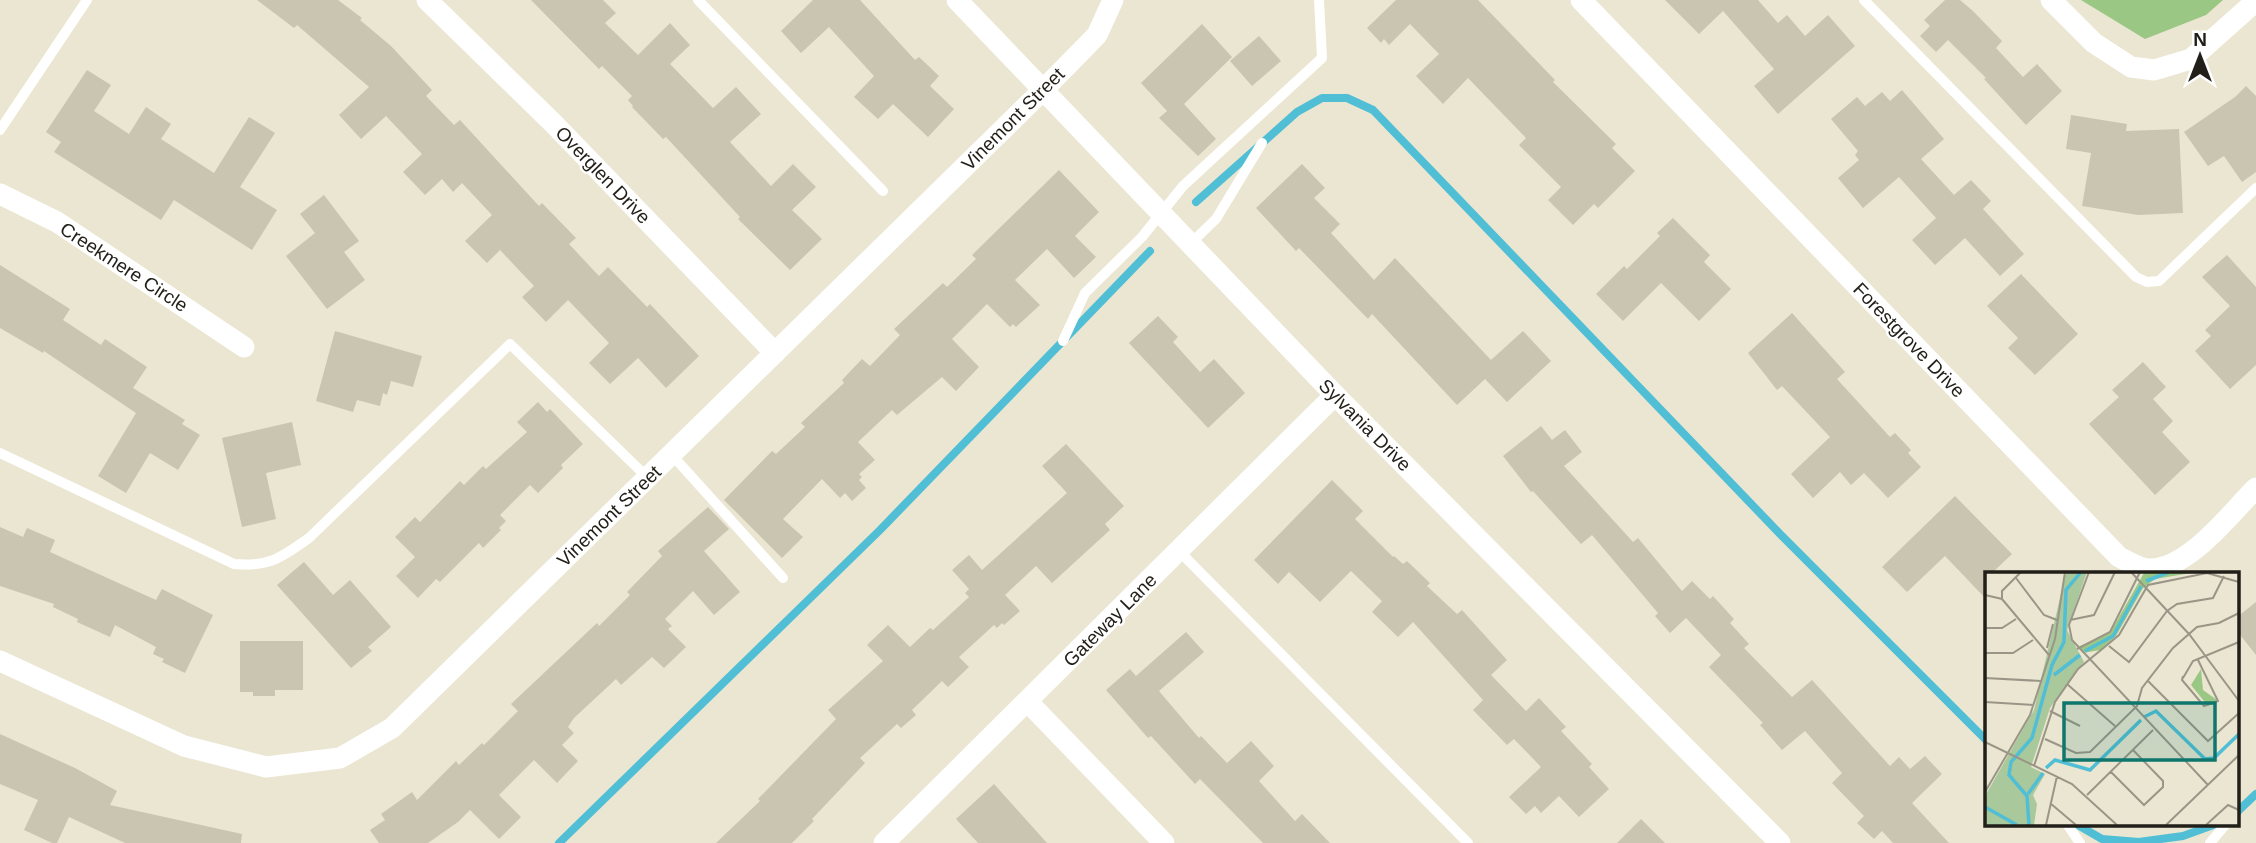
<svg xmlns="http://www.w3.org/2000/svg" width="2256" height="843" font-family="Helvetica,sans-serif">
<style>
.forest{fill:#9ac884}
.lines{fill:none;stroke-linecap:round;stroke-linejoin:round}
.stream{stroke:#50bed5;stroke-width:8}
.building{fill:#c9c5b0}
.lane{stroke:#fff;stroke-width:10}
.street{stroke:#fff;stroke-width:21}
.labels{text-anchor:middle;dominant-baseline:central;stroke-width:5;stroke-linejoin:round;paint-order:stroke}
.street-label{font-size:19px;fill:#211f18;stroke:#fff}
.inset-river{fill:none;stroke:#50bed5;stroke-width:3.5}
.inset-road{fill:none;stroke:#9a9687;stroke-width:2}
.view{fill:#0f766e;fill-opacity:0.15;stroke:#0f766e;stroke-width:3.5}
.inset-edge{fill:none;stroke:#211f18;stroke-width:3.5}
</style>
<rect width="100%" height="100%" fill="#ebe6d1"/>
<polygon class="forest" points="2081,0 2223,0 2206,15 2145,39"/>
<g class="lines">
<g class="stream">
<polyline points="1196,202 1297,112 1322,98 1347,98 1373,110 1781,535 1986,740"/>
<polyline points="2237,812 2256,794"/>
<polyline points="2076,824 2102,839 2139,842 2183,836 2216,824"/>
<polyline points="559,843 880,530 1150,251"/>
</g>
</g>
<g class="building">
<polygon points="257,0 338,0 362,18 360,20 391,46 432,90 426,96 454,125 460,120 539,206 542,203 576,238 569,244 599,276 608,267 647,307 650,304 699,356 666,388 638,358 610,384 589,363 609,343 568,300 546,322 522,297 534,286 500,250 487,263 465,241 492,215 462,183 453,192 442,179 425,195 403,172 422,154 386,116 361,139 339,115 369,87 297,25 294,28"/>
<polygon points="531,0 603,0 616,13 605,23 638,55 670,23 690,45 670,64 713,108 736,87 761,114 730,142 771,186 793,164 816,187 792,210 822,239 790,270 738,219 740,217 666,137 663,139 632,107 633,106 628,100 632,96 602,66 599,69"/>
<polygon points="813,0 860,0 915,60 919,57 939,76 930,86 954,109 928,137 893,104 878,119 854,97 874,76 829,27 801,53 781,31"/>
<polygon points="1396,0 1478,0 1555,80 1553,82 1616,144 1612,148 1635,171 1598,208 1594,204 1573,225 1548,200 1561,187 1519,145 1526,138 1468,78 1443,104 1416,76 1439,54 1410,24 1389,45 1384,39 1381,43 1367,28"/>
<polygon points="1665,0 1758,0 1778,23 1787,15 1805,36 1828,15 1855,46 1778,114 1754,86 1774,69 1723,11 1699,34"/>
<polygon points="1945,0 1960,0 1973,11 2002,41 1996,48 2023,77 2037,64 2062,91 2026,125 1984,79 1986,78 1948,40 1936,52 1920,36 1930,26 1924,20"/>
<polygon points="1202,24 1232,57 1184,104 1216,139 1198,156 1159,118 1167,111 1141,83"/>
<polygon points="1259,36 1281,61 1252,86 1230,61"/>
<polygon points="87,70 111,85 94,111 129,134 146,107 171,124 161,139 214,173 249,117 275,133 240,187 277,210 252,250 174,200 161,220 54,152 61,142 46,132"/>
<polygon points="2246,86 2256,96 2256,172 2242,182 2224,156 2208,166 2184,132 2235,97"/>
<polygon points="1902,90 1944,139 1921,159 1954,195 1971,180 1991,201 1983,209 2024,254 2000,276 1965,238 1935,265 1912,240 1936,218 1899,177 1863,208 1838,178 1859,160 1855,155 1858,151 1831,119 1857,97 1865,106 1882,92 1890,101"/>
<polygon points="2071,115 2127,124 2126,131 2179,129 2183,213 2138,215 2082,206 2091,153 2066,149"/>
<polygon points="1302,164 1325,188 1314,198 1340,224 1331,233 1374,280 1395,258 1491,360 1523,331 1551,361 1507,402 1485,379 1457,405 1372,314 1368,319 1299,248 1296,251 1256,208"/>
<polygon points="1059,170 1099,212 1075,236 1096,257 1074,278 1047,249 1015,280 1040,305 1016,327 1013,324 1010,327 987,304 952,339 979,367 956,391 942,377 897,415 892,410 858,442 875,460 859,474 862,477 859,480 866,488 852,501 845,493 840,498 822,479 783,519 803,537 782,558 724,500 772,451 776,454 805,427 801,423 844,383 842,380 862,359 870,366 900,335 894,329 943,283 947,287 976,259 972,255"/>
<polygon points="324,195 359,241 344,252 365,280 327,309 286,256 315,233 300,214"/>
<polygon points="1673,218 1710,255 1704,262 1731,289 1699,321 1661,283 1623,321 1596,294 1624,266 1627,269 1660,236 1657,233"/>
<polygon points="2227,255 2256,287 2256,365 2230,389 2195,351 2211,336 2205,330 2230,306 2202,277"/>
<polygon points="0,265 70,309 63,320 101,345 105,339 147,367 133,388 185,420 182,424 200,435 178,470 150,453 126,493 98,476 136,413 44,351 43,353 0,328"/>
<polygon points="2021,274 2078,334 2035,375 2008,348 2018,338 1987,306"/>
<polygon points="1792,313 1845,372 1837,379 1890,437 1895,433 1911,450 1908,453 1921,467 1888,498 1864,473 1851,485 1840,472 1813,498 1791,474 1830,437 1782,386 1777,390 1748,353"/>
<polygon points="1158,316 1178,337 1173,342 1200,372 1214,359 1245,393 1208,428 1129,343"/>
<polygon points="335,331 422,356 413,387 391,381 387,395 383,393 380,406 357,400 353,412 316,401"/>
<polygon points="2143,362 2166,387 2153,399 2173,421 2162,432 2190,462 2155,495 2089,424 2119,397 2112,390"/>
<polygon points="538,402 547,412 550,409 583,444 561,465 563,468 538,493 530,485 500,515 506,521 499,528 501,530 483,548 479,543 440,582 436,579 418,598 396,576 415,557 395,537 415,517 420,522 460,481 464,485 483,466 486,469 527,432 517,422"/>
<polygon points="292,422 301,465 266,473 276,519 242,527 222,438"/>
<polygon points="1541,426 1552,440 1565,430 1582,452 1564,466 1633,542 1638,538 1682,591 1692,581 1710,599 1713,596 1734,619 1730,623 1749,644 1744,648 1792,697 1812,680 1890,766 1899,757 1910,769 1925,756 1942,774 1912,803 1949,843 1893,843 1882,831 1874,839 1857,823 1864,816 1832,783 1842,773 1805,731 1782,750 1760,725 1763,723 1709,667 1721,655 1686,618 1670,633 1655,616 1658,613 1592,535 1581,544 1533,491 1531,492 1503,456"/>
<polygon points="1066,444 1124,506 1105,524 1110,530 1052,583 1036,566 1005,595 1020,611 1004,625 1002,623 997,628 994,625 959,657 969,667 948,687 942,681 912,710 916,715 901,728 897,724 860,758 865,763 812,819 814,821 792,843 716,843 760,801 758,799 836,719 828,710 883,661 867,645 888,625 910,647 930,628 933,630 969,597 965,593 969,589 952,570 969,555 982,570 1067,493 1042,466"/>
<polygon points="1332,480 1363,511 1355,519 1393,557 1394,556 1403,564 1407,561 1430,583 1427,586 1457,614 1462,610 1507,660 1491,675 1526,711 1539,698 1566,727 1561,731 1592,764 1589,767 1609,789 1579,817 1559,796 1541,813 1535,806 1526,814 1509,797 1541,767 1514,739 1507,745 1473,710 1483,700 1413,622 1398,637 1372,612 1382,601 1351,571 1320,602 1289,572 1278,584 1254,560"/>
<polygon points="1955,496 2012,554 1992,573 1986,573 1986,599 1945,556 1907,592 1882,567"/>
<polygon points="708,507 729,529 704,551 740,592 714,615 693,591 665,619 672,626 668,629 686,647 664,668 652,657 621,685 616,679 574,718 568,727 574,733 562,745 578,761 557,783 534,760 499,795 521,817 499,839 470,810 458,822 428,843 379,843 370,830 385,820 381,814 412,792 417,800 456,761 459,765 482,743 484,745 518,711 511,704 597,623 599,626 630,595 627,592 662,556 658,551"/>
<polygon points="0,527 23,537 27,528 55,540 50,552 156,600 162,589 213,615 185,673 162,662 164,659 153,654 156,647 115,625 110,637 77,622 78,619 53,607 54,604 0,586"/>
<polygon points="304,562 333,595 350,580 391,627 368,647 372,651 351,668 277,585"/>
<polygon points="2256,602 2256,655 2237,631 2237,617"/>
<polygon points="1186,632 1204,652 1159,691 1199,738 1201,736 1227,763 1251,741 1274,766 1259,781 1295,821 1302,814 1330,843 1263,843 1200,779 1195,784 1151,736 1148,738 1106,690 1130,669 1136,676"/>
<polygon points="240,641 303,641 303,690 275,690 275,696 253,696 253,692 240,692"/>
<polygon points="0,734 75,768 117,791 110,805 242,834 241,843 125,843 69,817 57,843 52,843 24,830 38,800 0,784"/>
<polygon points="994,784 1047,843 978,843 956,819"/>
<polygon points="1641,819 1665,843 1617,843"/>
</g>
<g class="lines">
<g class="lane">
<polyline points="698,0 883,191"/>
<polyline points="1864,0 2136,277 2147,282 2159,281 2256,188"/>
<polyline points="0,130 87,0"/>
<polyline points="1191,243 1216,219 1262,143"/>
<polyline points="1063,341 1085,293 1142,237 1183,186 1322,58 1319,0"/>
<path d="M0,453L234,564C269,567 281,558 309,538L510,344L648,478"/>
<polyline points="672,455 783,578"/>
<polyline points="1179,551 1468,843"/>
<polyline points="2067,824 2080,843"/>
<polyline points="2210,843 2226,824"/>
</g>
<g class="street">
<polyline points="427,0 554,124 775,353"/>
<polyline points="957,0 1335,395 1780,843"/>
<path d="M1581,0L2119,557C2128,561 2140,569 2149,569C2188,570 2230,514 2256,488"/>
<polyline points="2051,0 2094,43 2131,67 2154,70 2191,59 2256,1"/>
<polyline points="0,194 57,222 244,347"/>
<polyline points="0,661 184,746 266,767 340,758 392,728 1044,89 1097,35 1113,0"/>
<polyline points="1028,702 1164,843"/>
<polyline points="884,843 1335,395"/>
</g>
</g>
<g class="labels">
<g class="street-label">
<text transform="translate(1013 119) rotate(-45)">Vinemont Street</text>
<text transform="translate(603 175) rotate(46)">Overglen Drive</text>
<text transform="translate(124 267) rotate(33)">Creekmere Circle</text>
<text transform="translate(1909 340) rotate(46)">Forestgrove Drive</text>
<text transform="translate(1365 425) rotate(45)">Sylvania Drive</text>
<text transform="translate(609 516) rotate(-44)">Vinemont Street</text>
<text transform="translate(1110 620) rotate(-45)">Gateway Lane</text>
</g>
</g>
<g transform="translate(1985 572)">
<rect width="254" height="254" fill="#ebe6d1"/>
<path d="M81,0H102L82,58L99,90L65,136L46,195L60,202L48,223L52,232L49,253H0V224L49,138Z" fill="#a9c89b"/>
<path d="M212,0L170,7L158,16L131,64L115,78L98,81L93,75L125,61L159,1ZM216,97L218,118L232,128L223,134L206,113Z" fill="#9ac884"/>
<path class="inset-river" d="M161,9L184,0M100,79L128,64L156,14M69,103L95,83M159,145L171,139L220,187L229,186L254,162M61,196L70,188L105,198L156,148M43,222L58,201M0,235L32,253M44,253L42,224L24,203L26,190L47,166L67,93L79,70L81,18L96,0"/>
<path class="inset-road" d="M104,0L84,53L87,68L223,213M146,0L204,62L254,129M31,6L59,43L72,48M0,23L17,27L64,83M17,27V19L36,0M85,48L109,43L130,0M0,56H17L31,47M124,74L144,90L182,39L192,32L228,26L239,4M62,76L68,52M92,77L125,60L155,0M0,81H28L48,68M198,104L197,108L219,134L233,129L213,88M0,106L56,109M198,106L208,89L254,70M163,109L223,169L254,141M82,112L130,154M0,130L49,133M65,139L95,154M60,167L91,181L105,180L152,134L157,116L188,76L212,55L234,51L254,41M0,170L87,212L132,253M49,194L70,130L93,97L134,63L163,13L222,1L254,10M126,200L159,233L178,215V209L148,178M0,220L45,143L70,67L80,0M102,223L168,158M65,231L91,253M61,253L72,204M181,253L254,183M221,253L243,233L254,238"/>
<path class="view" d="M79,131H230V188H79Z"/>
<rect width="254" height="254" class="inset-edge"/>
</g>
<g transform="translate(2200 56)" stroke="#ffffff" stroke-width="5" paint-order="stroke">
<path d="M0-5L12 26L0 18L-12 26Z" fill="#211f18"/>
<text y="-10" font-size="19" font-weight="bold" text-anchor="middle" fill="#211f18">N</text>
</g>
</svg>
